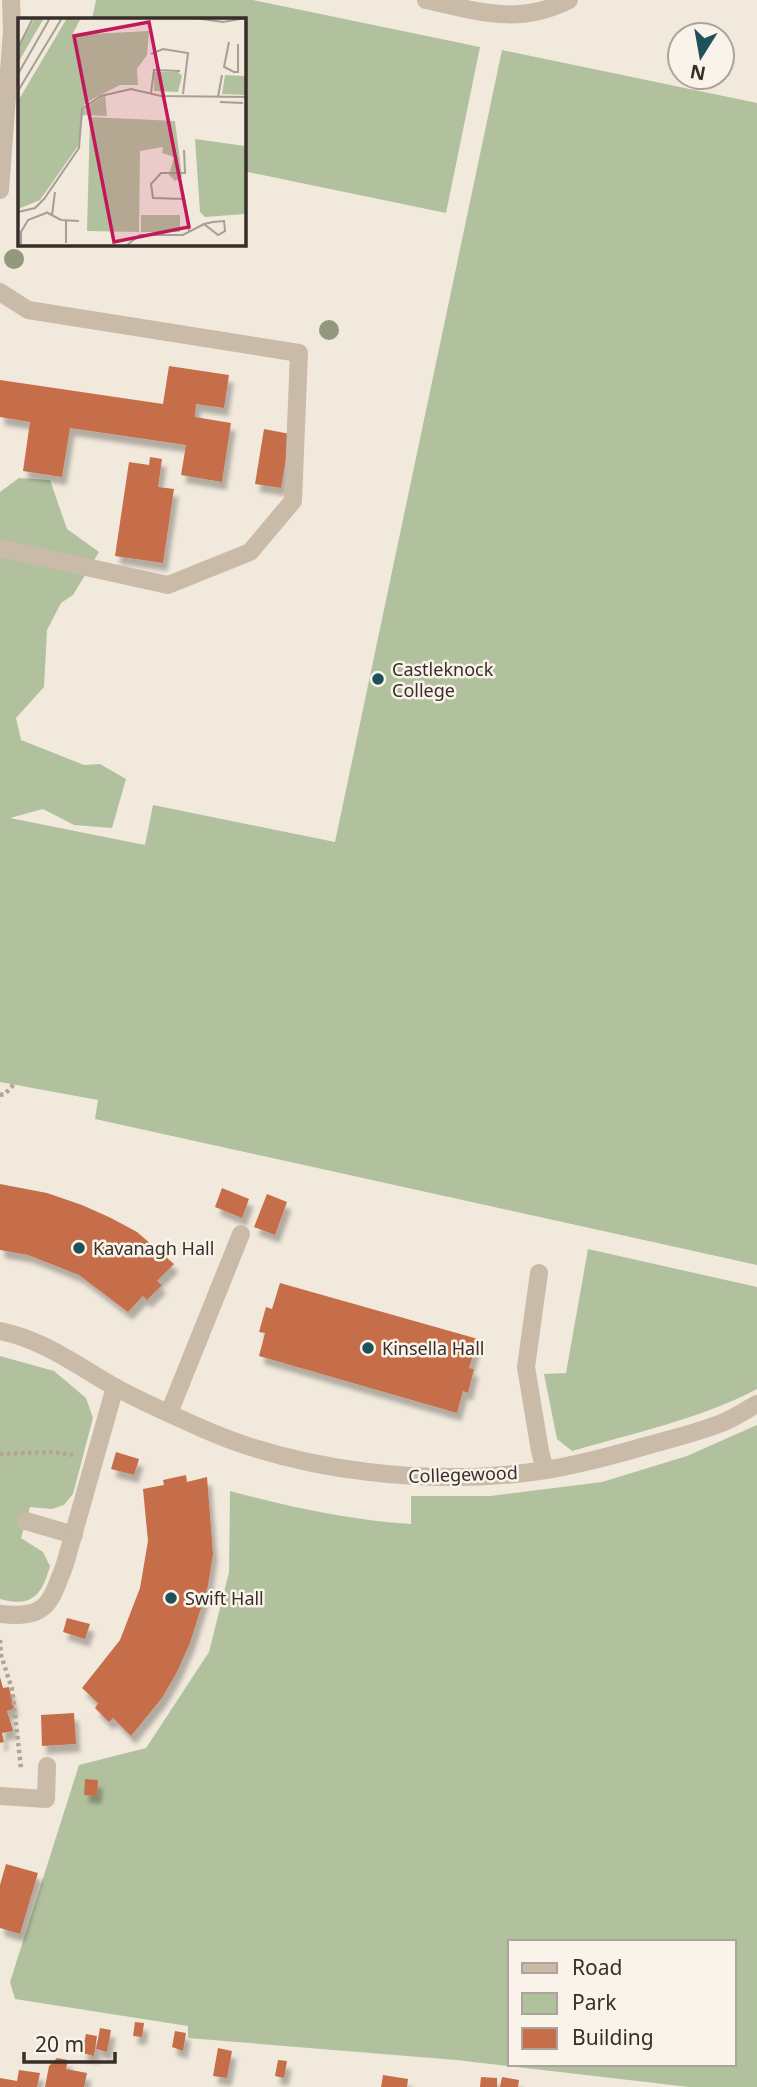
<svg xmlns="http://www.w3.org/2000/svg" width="757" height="2087" font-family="'Noto Sans',sans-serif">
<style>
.green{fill:#b2c19d;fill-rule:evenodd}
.building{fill:#c56e48;filter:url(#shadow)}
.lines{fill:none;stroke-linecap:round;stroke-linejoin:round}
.path{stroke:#b6a493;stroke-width:4.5;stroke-dasharray:3.5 3.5;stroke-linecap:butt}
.service{stroke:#cabaa8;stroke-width:18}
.minor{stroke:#cabaa8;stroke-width:18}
.tree{fill:#92987c}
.poi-dot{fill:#1e5159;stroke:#faf3e9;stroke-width:2.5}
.labels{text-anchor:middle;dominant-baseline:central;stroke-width:5;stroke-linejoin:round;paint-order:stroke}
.poi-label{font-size:18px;fill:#372e29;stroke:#faf3e9;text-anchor:start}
.street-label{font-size:18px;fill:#372e29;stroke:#faf3e9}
.inset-road{fill:none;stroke:#a79e95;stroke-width:2}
.view{fill:#c2185b;fill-opacity:0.15;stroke:#c2185b;stroke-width:3.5}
.inset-edge{fill:none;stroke:#372e29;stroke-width:3.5}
</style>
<defs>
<filter id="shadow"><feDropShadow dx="4.5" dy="8" stdDeviation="2" flood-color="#0004"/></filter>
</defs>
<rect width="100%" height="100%" fill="#f2e9dd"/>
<g class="green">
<polygon points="96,0 253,0 480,47 446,213 243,171 243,19 92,19"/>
<polygon points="502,50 757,103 757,1265 95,1119 98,1100 0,1082 0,492 19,478 50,480 67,529 99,552 73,595 61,603 47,630 44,687 16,718 21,740 84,765 100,764 126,779 112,828 74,825 43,809 10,818 145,845 153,805 335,842"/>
<path d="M588,1249L757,1287V1389C701,1419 633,1433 572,1451L557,1439L544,1374L566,1373Z"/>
<path d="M0,1356L54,1371L86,1398L93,1418L73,1494L64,1505L52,1509L30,1507L21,1538L43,1552L50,1566C42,1595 32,1608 0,1599Z"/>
<path d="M757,1425V2087H689L456,2060L188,2038V2026L15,1999L10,1982L79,1765L146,1748L209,1652L229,1572L230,1491C290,1507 349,1520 411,1524V1496H490L602,1482L687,1456ZM510,1942H734V2064H510Z"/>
</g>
<g class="building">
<polygon points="169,366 229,375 224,408 196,404 195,417 231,423 222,482 181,475 186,445 70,428 62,477 23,471 30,422 0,417 0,380 163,404"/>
<polygon points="264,429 290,434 281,488 255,484"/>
<polygon points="150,457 162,459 158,487 174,489 163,563 115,556 129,462 149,465"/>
<polygon points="0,1184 47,1193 82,1205 111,1218 137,1232 174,1264 157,1281 162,1285 147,1300 143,1296 128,1312 79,1275 28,1255 0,1250"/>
<polygon points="222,1188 249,1199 242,1218 215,1207"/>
<polygon points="267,1194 287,1202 275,1235 254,1227"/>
<polygon points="280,1283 478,1339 469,1368 474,1369 468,1393 463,1391 457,1413 259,1356 265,1333 259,1332 266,1307 272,1309"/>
<polygon points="116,1452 139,1459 134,1475 111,1469"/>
<polygon points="186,1475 187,1482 207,1477 213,1554 208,1586 190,1643 177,1672 162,1698 131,1736 113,1718 109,1722 95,1708 98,1703 82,1688 120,1640 140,1588 148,1541 143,1489 164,1485 163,1480"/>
<polygon points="67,1618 90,1624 85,1639 63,1632"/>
<polygon points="0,1677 3,1688 9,1687 14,1709 7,1711 13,1731 2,1733 4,1742 0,1743"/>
<polygon points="74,1713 76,1744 42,1746 41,1715"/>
<polygon points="85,1779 98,1780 97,1796 84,1795"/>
<polygon points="6,1864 38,1873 20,1934 0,1928 0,1885"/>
<polygon points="135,2022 144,2023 142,2037 133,2036"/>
<polygon points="100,2028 111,2030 107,2052 96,2049"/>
<polygon points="175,2031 186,2033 183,2051 172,2047"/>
<polygon points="86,2034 97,2036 94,2056 82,2053"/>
<polygon points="218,2048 232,2051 227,2078 213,2076"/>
<polygon points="57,2058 68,2060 66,2069 87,2073 84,2087 45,2087 49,2066"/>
<polygon points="278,2060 287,2061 284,2078 275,2076"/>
<polygon points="19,2070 40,2073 37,2087 0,2087 0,2078 17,2081"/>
<polygon points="383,2075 408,2079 407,2087 381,2087"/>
<polygon points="481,2077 497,2078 497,2087 480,2087"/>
<polygon points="502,2077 519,2080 518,2087 500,2087"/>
</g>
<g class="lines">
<g class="path">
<polyline points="0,1095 5,1094 16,1082"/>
<polyline points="0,1454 53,1452 74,1455"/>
<polyline points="0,1640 1,1655 12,1689 21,1768"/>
</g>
<g class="service">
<path d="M426,0C477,11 518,26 569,0"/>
<polyline points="0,190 12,31 11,0"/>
<polyline points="0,292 28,310 299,353 293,501 250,552 168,585 0,548"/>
<polyline points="26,1521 74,1535"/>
</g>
<g class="minor">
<polyline points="539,1273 526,1367 540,1451 545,1470"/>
<path d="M0,1331C42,1339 76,1365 113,1386C140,1401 170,1414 199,1427C300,1473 437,1487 546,1470C581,1464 615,1455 649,1445C674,1438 700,1432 724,1422C736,1417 746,1410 757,1404"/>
<polyline points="169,1413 241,1234"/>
<path d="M0,1614C47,1619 50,1604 65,1564L115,1387"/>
<polyline points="0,1796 46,1799 47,1766"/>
</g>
</g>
<g class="tree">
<circle cx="14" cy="259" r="10"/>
<circle cx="329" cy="330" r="10"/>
</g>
<g class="poi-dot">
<circle cx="378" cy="679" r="7"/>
<circle cx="79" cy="1248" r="7"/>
<circle cx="368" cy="1348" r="7"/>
<circle cx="171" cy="1598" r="7"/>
</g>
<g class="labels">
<g class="poi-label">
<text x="392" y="669">Castleknock<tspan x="392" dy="21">College</tspan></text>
<text x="93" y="1248">Kavanagh Hall</text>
<text x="382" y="1348">Kinsella Hall</text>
<text x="185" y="1598">Swift Hall</text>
</g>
<g class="street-label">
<text transform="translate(463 1474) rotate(-2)">Collegewood</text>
</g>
</g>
<g transform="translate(18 18)">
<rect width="228" height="228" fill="#f2e9dd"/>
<path d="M17,0H26L0,45V30ZM49,0H63L54,17L131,13L129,37L119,51L120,67H102L67,85L60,128L22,182L0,191V83ZM136,54H160L164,58L160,74L136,73ZM207,57L227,58V77L204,76ZM87,77L89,98L65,97V92ZM72,99L157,103L164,159L157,163L151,157L156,139L144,135L145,129L122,133L121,214L69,213ZM177,121L227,128V196L187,199L182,194ZM123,197H162V214H123Z" fill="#b2c19d"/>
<path class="inset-road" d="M177,0L205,4L228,0M211,24L206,49L216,54H220V26M0,30L15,0M133,36L145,31L170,35L165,76M0,56L32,0M0,73L44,0M133,75L136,52L162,53M200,79L204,57M202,84L225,85M166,132L167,155H143L133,166L135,180L166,181L171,213M0,194L17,190L26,181L61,130L64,91L83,78L113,71L143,78L228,79M28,194L43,202L61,203M34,197L37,174M48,203V225M3,226V214L10,202L28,195M109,227L122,217H165L186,206L195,204L206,203L207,213L200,217L186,206"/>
<path class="view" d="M131,4L171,209L96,224L56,18Z"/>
<rect width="228" height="228" class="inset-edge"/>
</g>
<rect x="508" y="1940" width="228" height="126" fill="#faf3e9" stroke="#aca49c" stroke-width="2"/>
<rect x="522" y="1963" width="35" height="10" fill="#cabaa8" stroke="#aca49c" stroke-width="2"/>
<text x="572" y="1975" font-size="21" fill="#372e29">Road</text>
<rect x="522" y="1993" width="35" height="21" fill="#b2c19d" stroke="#aca49c" stroke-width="2"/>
<text x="572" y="2010" font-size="21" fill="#372e29">Park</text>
<rect x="522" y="2028" width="35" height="21" fill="#c56e48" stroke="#aca49c" stroke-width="2"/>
<text x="572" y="2045" font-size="21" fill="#372e29">Building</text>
<g transform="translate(701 56) rotate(191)"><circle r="33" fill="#faf3e9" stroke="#aca49c" stroke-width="2"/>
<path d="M0-5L12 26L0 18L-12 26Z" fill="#1e5159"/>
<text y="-10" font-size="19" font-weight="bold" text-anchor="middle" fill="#372e29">N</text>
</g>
<path d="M24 2052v10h91v-10" fill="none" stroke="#372e29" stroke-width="3.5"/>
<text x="35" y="2052" font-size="21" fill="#372e29" stroke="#faf3e9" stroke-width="5" paint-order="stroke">20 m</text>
</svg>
